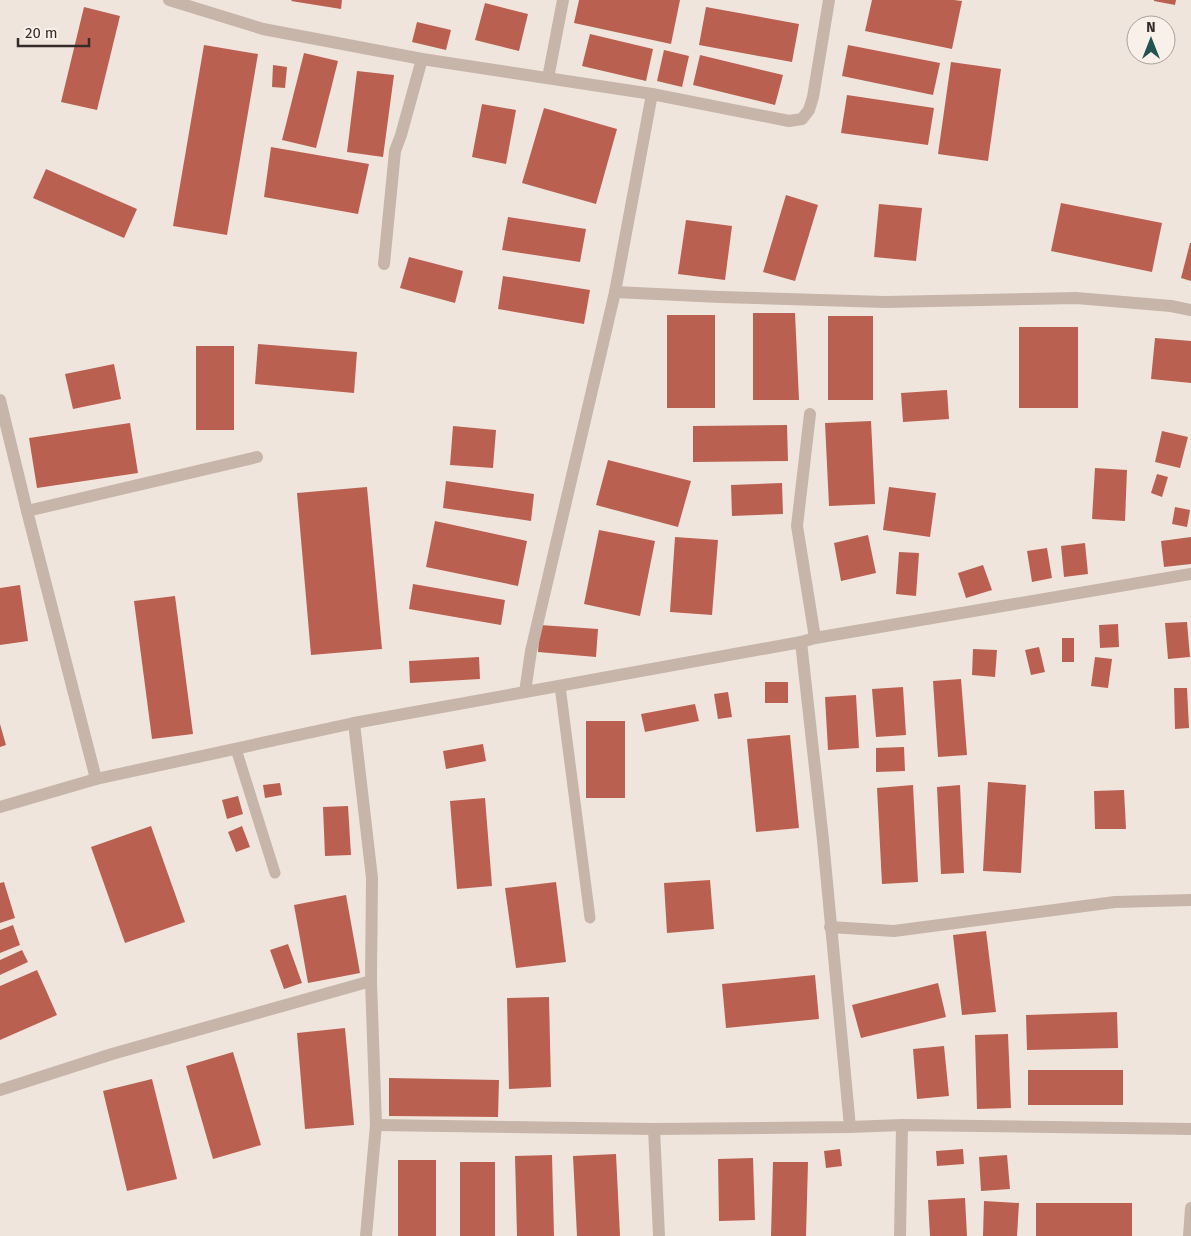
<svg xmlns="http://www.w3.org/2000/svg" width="1191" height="1236" font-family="'Fira Sans',sans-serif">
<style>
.building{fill:#ba6051}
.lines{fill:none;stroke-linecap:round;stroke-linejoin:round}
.service{stroke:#c7b5aa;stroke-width:11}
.minor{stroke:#c7b5aa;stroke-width:12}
</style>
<rect width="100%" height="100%" fill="#f0e5dd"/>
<g class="building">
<polygon points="292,0 342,0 341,9 291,1"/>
<polygon points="579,0 680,0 671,44 574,23"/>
<polygon points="872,0 954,0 962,1 952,49 865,31"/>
<polygon points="1154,0 1176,0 1175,5 1154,1"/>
<polygon points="485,3 528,14 519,51 475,40"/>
<polygon points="84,7 120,16 97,110 61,102"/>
<polygon points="706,7 799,24 792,62 699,45"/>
<polygon points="417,22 451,30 446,50 412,42"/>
<polygon points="590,34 653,49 646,81 582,66"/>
<polygon points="204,45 258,54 227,235 173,226"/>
<polygon points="848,45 940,63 933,95 842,76"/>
<polygon points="664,50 689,56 682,87 657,81"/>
<polygon points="304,53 338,61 316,148 282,140"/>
<polygon points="700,55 783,75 775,105 693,85"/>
<polygon points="951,62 1001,69 988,161 938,154"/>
<polygon points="273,65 287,67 285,88 272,87"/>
<polygon points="357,71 394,75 383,157 347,152"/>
<polygon points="847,95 934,108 928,145 841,133"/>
<polygon points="482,104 516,110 506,164 472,157"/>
<polygon points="544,108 617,129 596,204 522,183"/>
<polygon points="271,147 369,164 358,214 264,197"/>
<polygon points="46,169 137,209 124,238 33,198"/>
<polygon points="786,195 818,205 795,281 763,272"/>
<polygon points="1061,203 1162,223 1152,272 1051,251"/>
<polygon points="879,204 922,208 916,261 874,257"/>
<polygon points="508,217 586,229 580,262 502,250"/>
<polygon points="686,220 732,226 725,280 678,274"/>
<polygon points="1190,243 1191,243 1191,281 1181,278"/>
<polygon points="409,257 463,271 455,303 400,288"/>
<polygon points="503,276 590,290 584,324 498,309"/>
<polygon points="753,313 795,313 799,400 753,400"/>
<rect x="667" y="315" width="48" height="93"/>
<rect x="828" y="316" width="45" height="84"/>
<rect x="1019" y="327" width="59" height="81"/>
<polygon points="1155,338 1191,341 1191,383 1151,379"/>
<polygon points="258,344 357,352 354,393 255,384"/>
<rect x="196" y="346" width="38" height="84"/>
<polygon points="114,364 121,399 73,409 65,374"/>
<polygon points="947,390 949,419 903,422 901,393"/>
<polygon points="871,421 875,504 829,506 825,423"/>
<polygon points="130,423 138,473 37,488 29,438"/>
<polygon points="787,425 788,461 693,462 693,426"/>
<polygon points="453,426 496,430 493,468 450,465"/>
<polygon points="1162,431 1188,437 1180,468 1155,462"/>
<polygon points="608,460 691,481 678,527 596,505"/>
<polygon points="1095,468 1127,470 1125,521 1092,519"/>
<polygon points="1157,474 1168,477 1162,497 1151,493"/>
<polygon points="446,481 534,494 531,521 443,508"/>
<polygon points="782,483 783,514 732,516 731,485"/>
<polygon points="367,487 382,649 311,655 297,493"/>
<polygon points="889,487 936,493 930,537 883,530"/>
<polygon points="1175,507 1190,510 1187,527 1172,524"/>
<polygon points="435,521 527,541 518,586 426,567"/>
<polygon points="599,530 655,541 640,616 584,604"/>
<polygon points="868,535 876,573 841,581 834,543"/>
<polygon points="675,537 718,540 712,615 670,612"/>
<polygon points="1191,537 1191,564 1164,567 1161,541"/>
<polygon points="1085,543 1088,574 1064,577 1061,546"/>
<polygon points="1047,548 1052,578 1032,582 1027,551"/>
<polygon points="899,552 919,553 916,596 896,594"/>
<polygon points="983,565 992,590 966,598 958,573"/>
<polygon points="413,584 505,600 501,625 409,609"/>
<polygon points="20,585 28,641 0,645 0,588"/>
<polygon points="175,596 193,734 152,739 134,601"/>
<polygon points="1187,622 1190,657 1168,659 1165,623"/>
<polygon points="1118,624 1119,647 1100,648 1099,625"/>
<polygon points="540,625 598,629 596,657 538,652"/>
<rect x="1062" y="638" width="12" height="24"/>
<polygon points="1039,647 1045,672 1031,675 1025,650"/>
<polygon points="973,649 997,650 995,677 972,675"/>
<polygon points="479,657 480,679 410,683 409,661"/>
<polygon points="1095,657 1112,659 1108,688 1091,686"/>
<polygon points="961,679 967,755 938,757 933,681"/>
<rect x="765" y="682" width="23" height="21"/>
<polygon points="903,687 906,735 876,737 872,689"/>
<polygon points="1174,688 1187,688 1189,728 1175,729"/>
<polygon points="728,692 732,717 718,719 714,694"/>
<polygon points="856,695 859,748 828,750 825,697"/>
<polygon points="695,704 699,721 645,732 641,714"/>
<rect x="586" y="721" width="39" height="77"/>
<polygon points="0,724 6,745 0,747"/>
<polygon points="790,735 799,828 756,832 747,739"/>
<polygon points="483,744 486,761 446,769 443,751"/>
<polygon points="904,747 905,771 876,772 876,748"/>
<polygon points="988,782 1026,785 1021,873 983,871"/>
<polygon points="280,783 282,795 265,798 263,785"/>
<polygon points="913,785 918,882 882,884 877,788"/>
<polygon points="960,785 964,873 941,874 937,787"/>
<polygon points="1124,790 1126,829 1095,829 1094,791"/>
<polygon points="238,796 243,814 227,819 222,800"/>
<polygon points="485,798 492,886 457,889 450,801"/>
<polygon points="348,806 351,855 325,856 323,807"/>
<polygon points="151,826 185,922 125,943 91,847"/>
<polygon points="242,826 250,847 236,852 228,832"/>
<polygon points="710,880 714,929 667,933 664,883"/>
<polygon points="4,882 15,918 0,923 0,883"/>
<polygon points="556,882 566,962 516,968 505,888"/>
<polygon points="346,895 360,973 308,983 294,905"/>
<polygon points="13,925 20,945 0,953 0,930"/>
<polygon points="986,931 996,1012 962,1015 953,935"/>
<polygon points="288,944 302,983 284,989 270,950"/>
<polygon points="22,950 28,962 0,975 0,960"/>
<polygon points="37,970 57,1015 0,1040 0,986"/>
<polygon points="815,975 819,1019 726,1028 722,984"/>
<polygon points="938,983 946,1017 861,1038 852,1005"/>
<polygon points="549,997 551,1087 509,1089 507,998"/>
<polygon points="1117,1012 1118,1048 1027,1050 1026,1015"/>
<polygon points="345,1028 354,1125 305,1129 297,1033"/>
<polygon points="1008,1034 1011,1108 977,1109 975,1035"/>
<polygon points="944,1046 949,1096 917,1099 913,1049"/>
<polygon points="233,1052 261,1145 213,1159 186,1066"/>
<rect x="1028" y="1070" width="95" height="35"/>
<polygon points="389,1078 499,1080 498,1117 389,1116"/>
<polygon points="152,1079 177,1179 127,1191 103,1091"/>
<polygon points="840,1149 842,1166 826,1168 824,1151"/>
<polygon points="963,1149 964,1164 937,1166 936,1151"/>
<polygon points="616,1154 620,1236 577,1236 573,1156"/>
<polygon points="552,1155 554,1236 517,1236 515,1156"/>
<polygon points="1007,1155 1010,1189 981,1191 979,1157"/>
<polygon points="753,1158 755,1220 719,1221 718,1159"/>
<rect x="398" y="1160" width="38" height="76"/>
<rect x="460" y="1162" width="35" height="74"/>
<polygon points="773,1162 808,1162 806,1236 771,1236"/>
<polygon points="965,1198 967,1236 930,1236 928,1200"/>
<polygon points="984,1201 1019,1203 1017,1236 983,1236"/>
<rect x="1036" y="1203" width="96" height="33"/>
</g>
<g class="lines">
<g class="service">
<polyline points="560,686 590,918"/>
<polyline points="236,749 275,873"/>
</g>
<g class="minor">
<polyline points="169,0 263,29 422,59 652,94 789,121 802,119 809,110 813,97 829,0"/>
<polyline points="548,78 563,0"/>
<polyline points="384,264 395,151 401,135 422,59"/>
<polyline points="615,292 720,297 885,302 1076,298 1171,306 1191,310"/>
<polyline points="0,400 27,511 96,779"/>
<polyline points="810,414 797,526 815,638"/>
<polyline points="27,511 257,457"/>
<polyline points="801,642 823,840 850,1127"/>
<polyline points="525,692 531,651 615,292 652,94"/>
<polyline points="354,723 372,878 371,981 376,1125 366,1236"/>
<polyline points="0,807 96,779 354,723 801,642 815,638 1191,574"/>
<polyline points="830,927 894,931 1115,902 1191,900"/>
<polyline points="0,1090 112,1054 371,981"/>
<polyline points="376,1125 654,1129 850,1127 902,1125 1191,1129"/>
<polyline points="654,1129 659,1236"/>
<polyline points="900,1236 902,1125"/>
<polyline points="1189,1236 1191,1208"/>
</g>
</g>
<g transform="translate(1151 40)"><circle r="24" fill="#f8f0e9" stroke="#aaa29c"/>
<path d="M0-4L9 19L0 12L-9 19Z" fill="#225351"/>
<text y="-8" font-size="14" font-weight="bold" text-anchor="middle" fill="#352c29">N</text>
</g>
<path d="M18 38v8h71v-8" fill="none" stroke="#352c29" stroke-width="2.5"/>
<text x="25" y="38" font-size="15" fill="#352c29" stroke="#f8f0e9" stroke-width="4" paint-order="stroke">20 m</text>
</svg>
